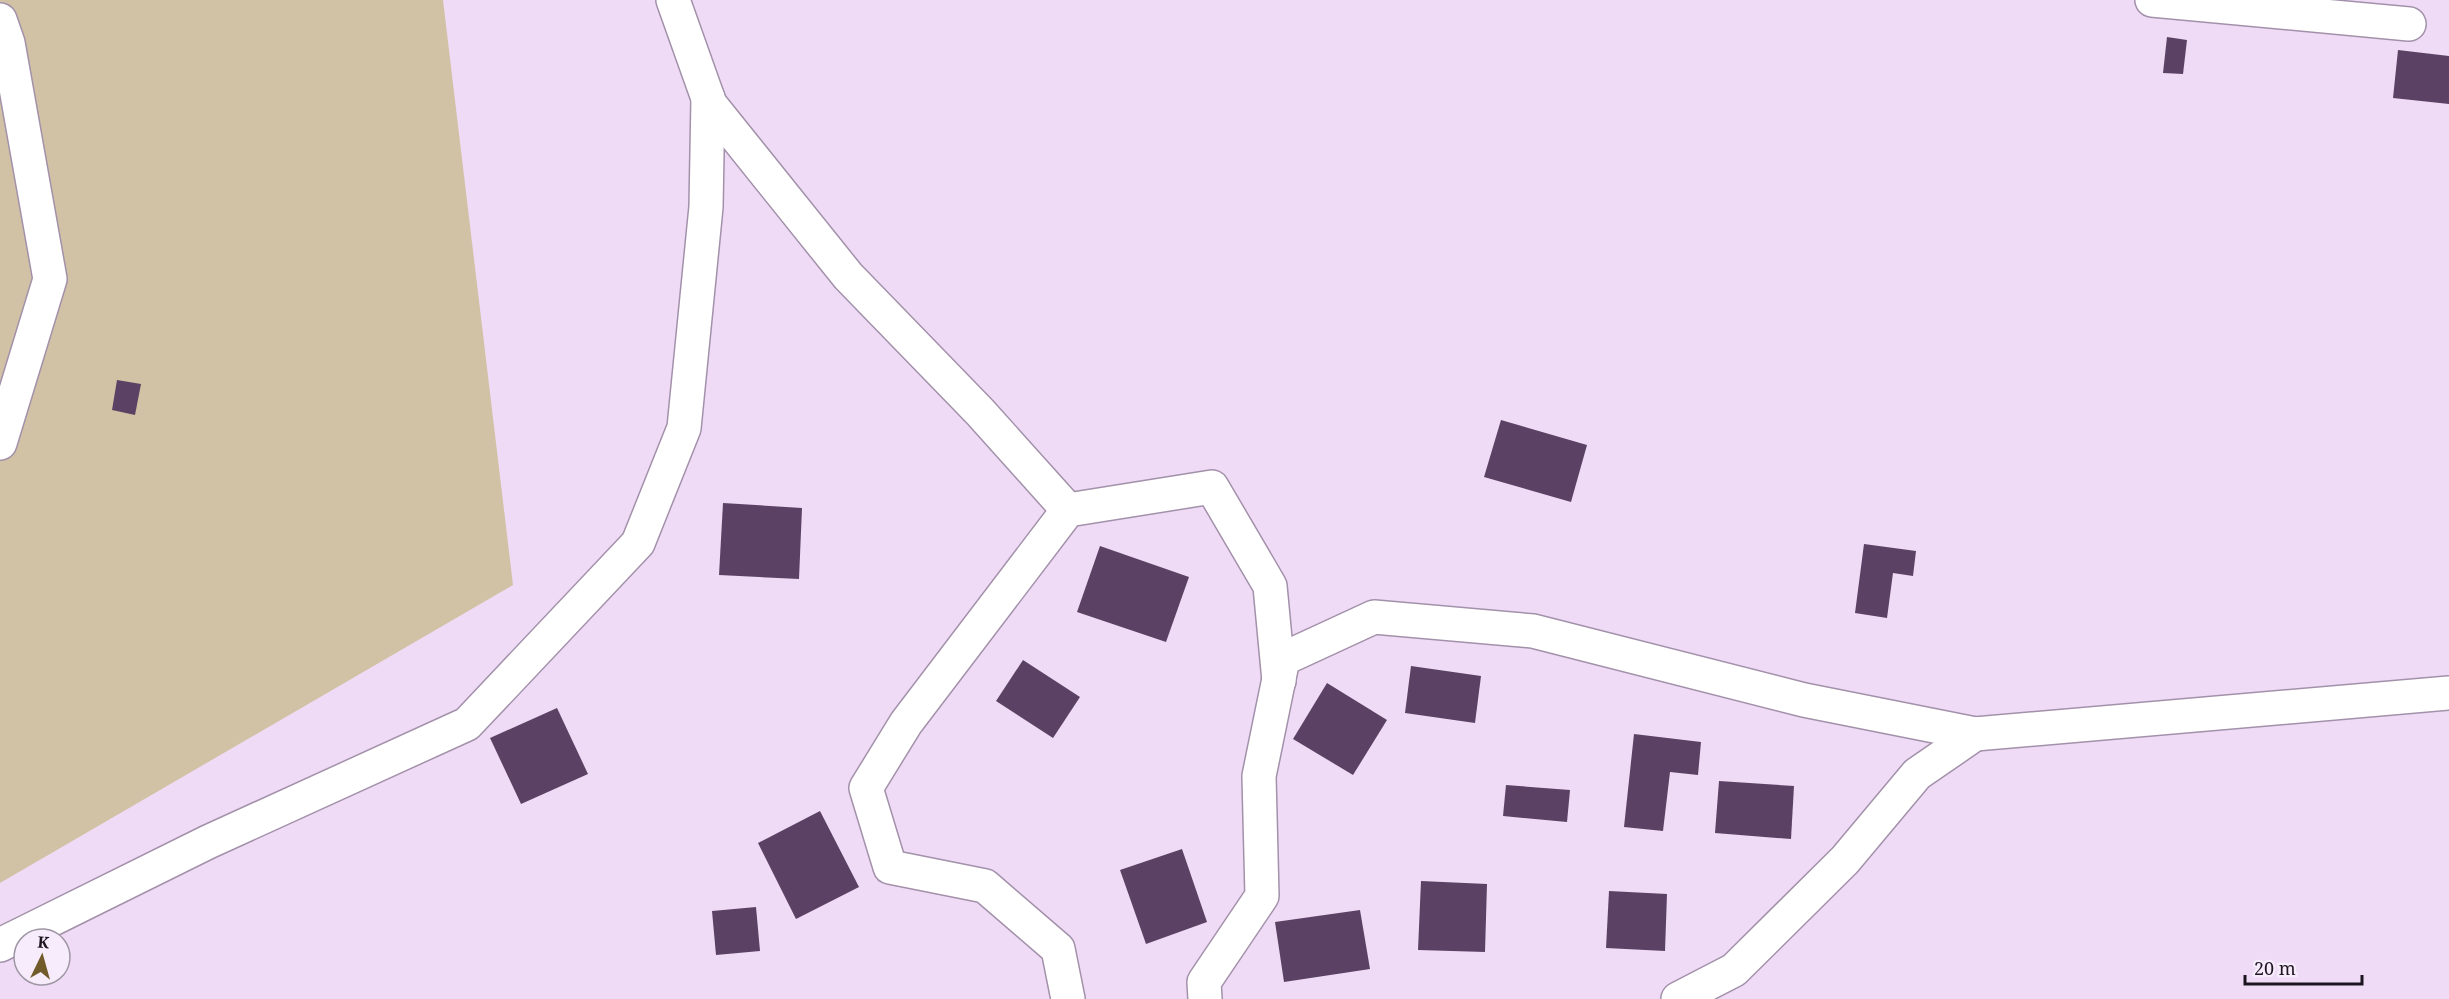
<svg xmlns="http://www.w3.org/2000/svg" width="2449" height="999" font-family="'Noto Serif',serif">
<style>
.green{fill:#d1c2a5}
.building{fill:#5b4264}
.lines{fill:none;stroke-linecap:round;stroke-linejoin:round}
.street-casing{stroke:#a391aa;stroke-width:36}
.secondary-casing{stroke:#a391aa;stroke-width:36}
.street{stroke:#fff;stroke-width:33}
.secondary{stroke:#fff;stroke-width:33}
</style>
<rect width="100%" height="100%" fill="#efdbf6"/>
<polygon class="green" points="0,0 443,0 513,585 0,883"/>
<g class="building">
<polygon points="2167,37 2187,40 2183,74 2163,73"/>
<polygon points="2398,50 2449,56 2449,104 2393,98"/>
<polygon points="117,380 141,384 135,415 112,410"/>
<polygon points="1501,420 1587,445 1571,502 1484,477"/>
<polygon points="723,503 802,508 799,579 719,575"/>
<polygon points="1864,544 1916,551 1913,576 1893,573 1887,618 1855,613"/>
<polygon points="1100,546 1189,577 1166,642 1077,612"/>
<polygon points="1023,660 1080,697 1053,738 996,701"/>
<polygon points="1411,666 1481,676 1475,723 1405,713"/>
<polygon points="1327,683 1387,720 1353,775 1293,739"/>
<polygon points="557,708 588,774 521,804 490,738"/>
<polygon points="1634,734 1701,742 1698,775 1670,772 1663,831 1624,827"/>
<polygon points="1719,781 1794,786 1791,839 1715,833"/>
<polygon points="1506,785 1570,790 1567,822 1503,816"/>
<polygon points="820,811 859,887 796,919 758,843"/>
<polygon points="1182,849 1207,922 1146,944 1120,870"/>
<polygon points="1421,881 1487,884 1485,952 1418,950"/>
<polygon points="1609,891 1667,894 1665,951 1606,948"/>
<polygon points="756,907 760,951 716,955 712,911"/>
<polygon points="1360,910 1370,969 1284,982 1275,922"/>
</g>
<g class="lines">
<defs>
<g id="street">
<polyline points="673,0 710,104 848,276 980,412 1068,510"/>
<polyline points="2152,0 2409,24"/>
<polyline points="0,20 8,43 50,279 0,443"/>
<polyline points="0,945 208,842 467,724 638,543 684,428 706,207 708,98"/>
<polyline points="1068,999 1058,949 985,886 890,867 866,788 906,723 1068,510 1212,487 1270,586 1279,681"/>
<polyline points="1205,999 1204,982 1262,896 1259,776 1283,659 1374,617 1533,631 1804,700 1975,734"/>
<polyline points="1678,999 1734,970 1845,860 1917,774 1975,734"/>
</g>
<polyline id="secondary" points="1975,734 2449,693"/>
</defs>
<use href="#street" class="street-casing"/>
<use href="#secondary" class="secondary-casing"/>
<use href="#street" class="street"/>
<use href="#secondary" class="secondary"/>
</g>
<g transform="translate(42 957) rotate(5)"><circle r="28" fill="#f7ecfc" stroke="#9f96a4" stroke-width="1.5"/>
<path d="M0-4.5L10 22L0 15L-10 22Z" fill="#725b2b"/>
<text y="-9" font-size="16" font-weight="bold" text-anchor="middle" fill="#1c151f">K</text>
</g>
<path d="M2245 975v9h117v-9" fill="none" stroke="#1c151f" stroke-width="3"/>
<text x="2254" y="975" font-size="18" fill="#1c151f" stroke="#f7ecfc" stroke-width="4.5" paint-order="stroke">20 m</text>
</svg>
